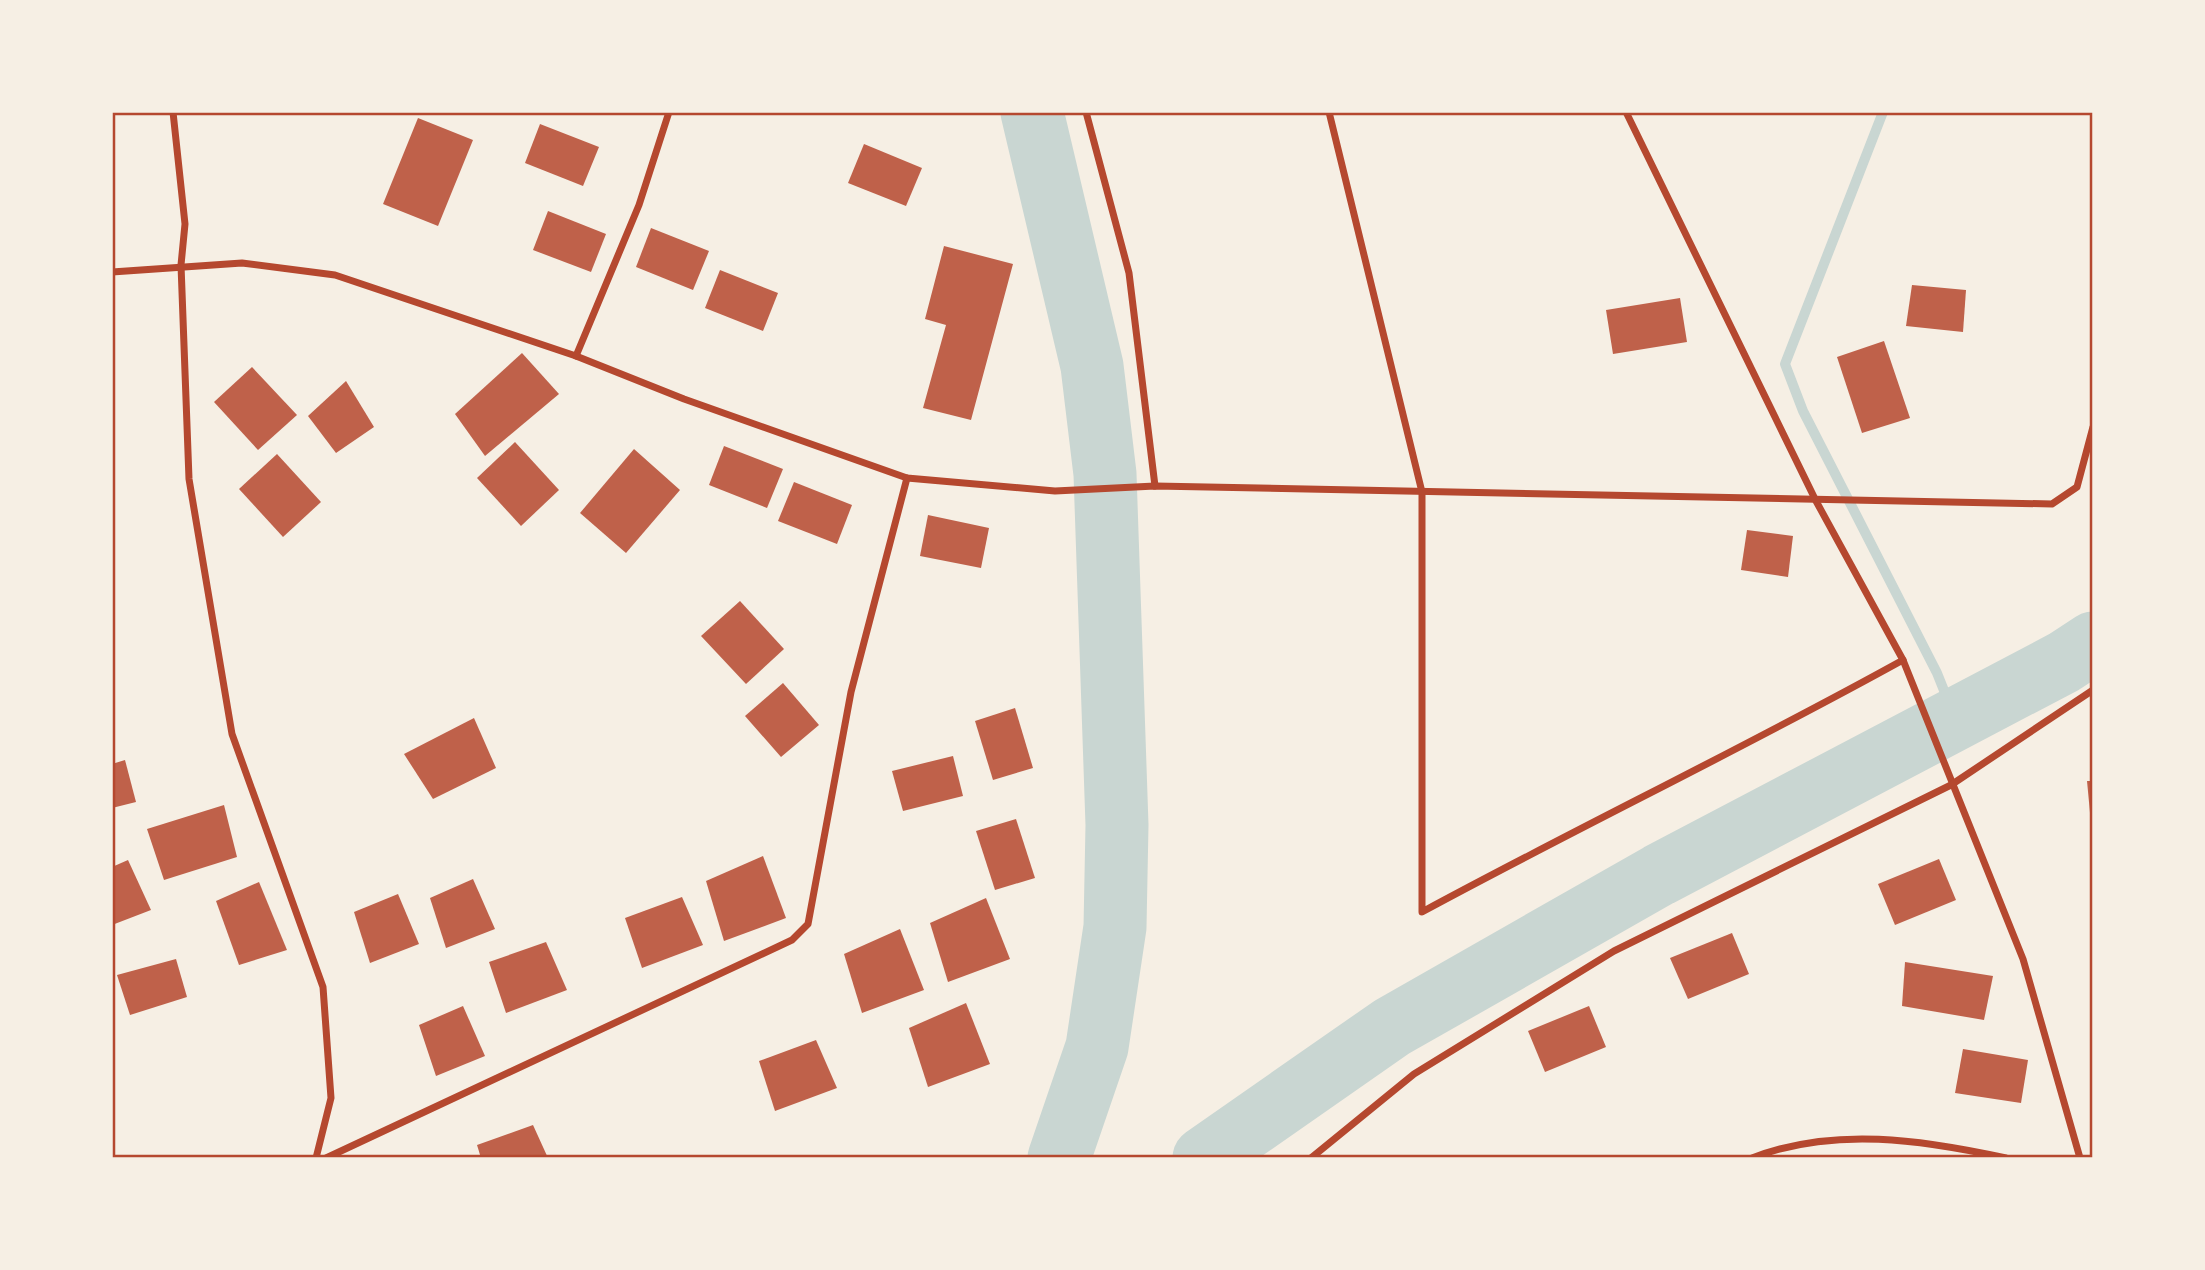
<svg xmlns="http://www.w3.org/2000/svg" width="2205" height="1270" font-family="Signika,sans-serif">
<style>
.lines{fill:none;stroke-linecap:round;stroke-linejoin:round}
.stream{stroke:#c9d6d2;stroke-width:10}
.river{stroke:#c9d6d2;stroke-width:63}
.building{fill:#bf614a}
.minor{stroke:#b5482f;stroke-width:7}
.neatline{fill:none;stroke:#b5482f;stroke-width:2.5}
</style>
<rect width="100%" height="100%" fill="#f6efe4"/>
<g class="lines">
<polyline class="stream" points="1883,112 1785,364 1803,411 1937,673 1955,718"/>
<g class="river">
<polyline points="1032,112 1092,366 1105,474 1117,825 1115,927 1097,1047 1059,1158"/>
<polyline points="1204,1158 1392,1027 1659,875 2064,662 2093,643"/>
</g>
</g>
<g class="building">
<polygon points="418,118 473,140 438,226 383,204"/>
<polygon points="540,124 599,147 583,186 525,163"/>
<polygon points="864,144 922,168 906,206 848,183"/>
<polygon points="548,211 606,234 591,272 533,250"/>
<polygon points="651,228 709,251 693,290 636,267"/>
<polygon points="944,246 1013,264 971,420 923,408 946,325 925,319"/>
<polygon points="720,270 778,293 763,331 705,308"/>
<polygon points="1912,285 1966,290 1963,332 1906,326"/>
<polygon points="1680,298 1687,342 1613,354 1606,310"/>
<polygon points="1884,341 1910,418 1862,433 1837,357"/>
<polygon points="522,353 559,394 485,456 455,414"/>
<polygon points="252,367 297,415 258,450 214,402"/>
<polygon points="346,381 374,427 336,453 308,416"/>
<polygon points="515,442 559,490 521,526 477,478"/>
<polygon points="724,446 783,469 767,508 709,485"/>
<polygon points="634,449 680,490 626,553 580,513"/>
<polygon points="277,454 321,502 283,537 239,489"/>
<polygon points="794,482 852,505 837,544 778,521"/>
<polygon points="928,515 989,528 981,568 920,556"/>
<polygon points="1747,530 1793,536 1788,577 1741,570"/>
<polygon points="740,601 784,649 746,684 701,636"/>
<polygon points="783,683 819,725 781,757 745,716"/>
<polygon points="1015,708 1033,768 993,780 975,721"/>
<polygon points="474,718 496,768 433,799 404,754"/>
<polygon points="953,756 963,796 903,811 892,771"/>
<polygon points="125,760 136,802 112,808 112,764"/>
<polygon points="2087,781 2093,781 2093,823 2091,823"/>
<polygon points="224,805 237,857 164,880 147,829"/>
<polygon points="1016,819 1035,878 995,890 976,831"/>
<polygon points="763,856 786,918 724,941 706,881"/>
<polygon points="1939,859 1956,900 1895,925 1878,884"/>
<polygon points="128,860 151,910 112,925 112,867"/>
<polygon points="473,879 495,929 446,948 430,898"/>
<polygon points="259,882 287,950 239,965 216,901"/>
<polygon points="398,894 419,944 370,963 354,912"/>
<polygon points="682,897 703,945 642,968 625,918"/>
<polygon points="986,898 1010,959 948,982 930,923"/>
<polygon points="900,929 924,990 862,1013 844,954"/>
<polygon points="1732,933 1749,974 1688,999 1670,958"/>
<polygon points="546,942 567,990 506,1013 489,962"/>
<polygon points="176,959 187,997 130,1015 117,975"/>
<polygon points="1905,962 1993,976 1984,1020 1902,1006"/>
<polygon points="966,1003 990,1064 928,1087 909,1028"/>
<polygon points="463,1006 485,1056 436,1076 419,1025"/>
<polygon points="1589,1006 1606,1047 1545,1072 1528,1031"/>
<polygon points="816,1040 837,1088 775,1111 759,1061"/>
<polygon points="1963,1049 2028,1060 2021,1103 1955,1093"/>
<polygon points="533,1125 548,1158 481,1158 477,1145"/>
</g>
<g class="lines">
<g class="minor">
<polyline points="173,112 185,224 181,265 189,479 232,734 323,987 331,1098 316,1158"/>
<polyline points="1086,112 1129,273 1155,486"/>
<path d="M1329,112L1422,492V912C1581,826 1744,748 1903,660"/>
<polyline points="1626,112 1816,501 1903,660 2023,959 2080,1158"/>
<polyline points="112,272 242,263 335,275 576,356 684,399 907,478 1055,491 1155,486 2052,504 2077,487 2093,427"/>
<polyline points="576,356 639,205 669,112"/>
<polyline points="326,1158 792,940 808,924 851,692 907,478"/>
<polyline points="1311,1158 1414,1074 1614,951 1951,785 2093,690"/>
<path d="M1752,1158C1834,1126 1923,1140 2006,1158"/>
</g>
</g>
<rect width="2205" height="1270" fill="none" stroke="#f6efe4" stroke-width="228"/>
<rect x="114" y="114" width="1977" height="1042" class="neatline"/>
</svg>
